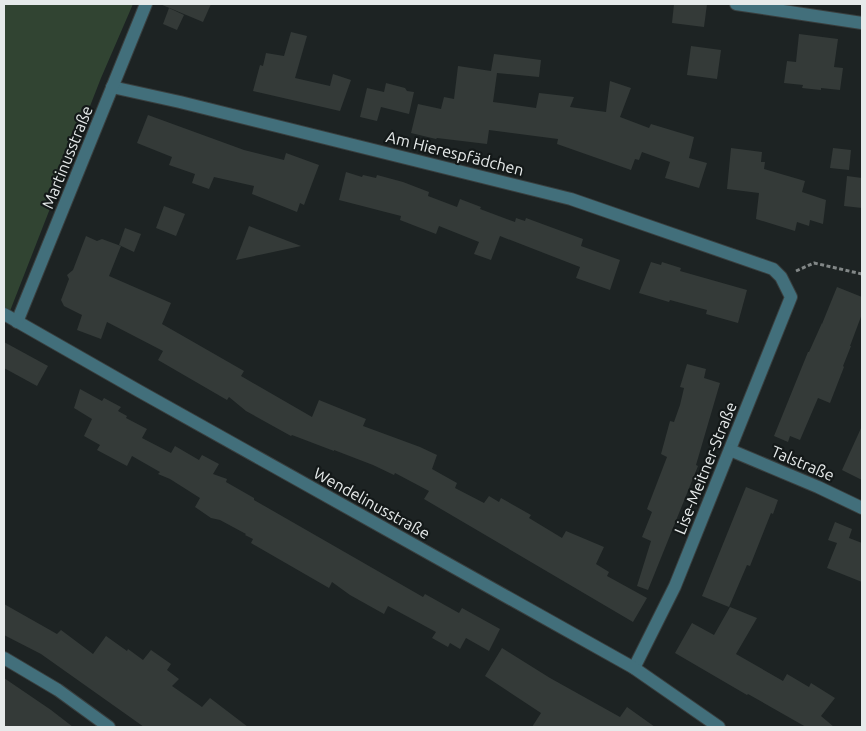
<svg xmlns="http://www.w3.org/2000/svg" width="866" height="731" font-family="Ubuntu,sans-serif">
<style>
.green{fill:#314432}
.building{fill:#343a38}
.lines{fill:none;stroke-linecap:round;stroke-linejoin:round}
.minor-casing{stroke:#393f3f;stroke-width:14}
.path{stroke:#828787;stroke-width:3;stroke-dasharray:4 2.5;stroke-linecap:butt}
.minor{stroke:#426f7b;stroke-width:12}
.labels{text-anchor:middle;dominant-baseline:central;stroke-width:4.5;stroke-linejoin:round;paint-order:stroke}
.street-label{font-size:16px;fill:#e6eaea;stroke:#141919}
</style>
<rect width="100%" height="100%" fill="#1d2323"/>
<polygon class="green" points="4,4 133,4 101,78 10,311 4,308"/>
<g class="building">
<polygon points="160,4 211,4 203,22"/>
<polygon points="674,4 707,4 704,27 672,23"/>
<polygon points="169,8 184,15 177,30 163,24"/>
<polygon points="291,32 307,36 295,78 330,86 333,74 351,80 340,111 253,91 260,65 263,66 266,53 284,56"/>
<polygon points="799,34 838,39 834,67 843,68 840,90 821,88 821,90 811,89 802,88 803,85 784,83 787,61 796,62"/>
<polygon points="691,46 721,50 717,79 687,75"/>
<polygon points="494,54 541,60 539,77 497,73 493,102 536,108 539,93 574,97 570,107 606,112 610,81 631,88 620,117 649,128 651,124 694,137 689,158 707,163 699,188 665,178 670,162 642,152 639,160 635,159 631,170 557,144 558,139 489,130 487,144 437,138 436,139 411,133 418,104 441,109 444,97 454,99 458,66 491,71"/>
<polygon points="386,83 405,88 407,91 414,92 409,114 381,107 377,121 360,117 367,88 384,92"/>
<polygon points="148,115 244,150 284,160 286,153 319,165 304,205 300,203 297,212 252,194 254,186 214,177 209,189 192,183 195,174 169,165 172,157 137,143"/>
<polygon points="731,148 762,152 761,162 765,162 764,169 805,181 802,192 826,200 823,224 810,220 809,226 797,222 795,231 756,219 759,193 727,189"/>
<polygon points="833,148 851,150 849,170 830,168"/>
<polygon points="346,172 362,177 363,175 376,178 377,175 403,182 429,192 428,196 457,207 460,199 481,207 480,209 515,222 516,218 525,221 526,218 583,239 581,246 620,260 610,290 576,278 580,267 500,236 491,260 474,254 479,242 439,226 436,234 400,220 401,216 339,200"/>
<polygon points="847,176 862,178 862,208 844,206"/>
<polygon points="164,206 185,214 176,236 156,228"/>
<polygon points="249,226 301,246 236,260"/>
<polygon points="125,228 141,234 134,252 119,245"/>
<polygon points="86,236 97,241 102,239 121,246 109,276 171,303 162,324 244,371 241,376 312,417 319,400 366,419 363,426 420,447 437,455 432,469 457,483 455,488 484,503 489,496 499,502 501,498 531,515 529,518 562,538 566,531 604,547 596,564 609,572 607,576 647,598 633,622 424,499 429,491 395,473 394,475 373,465 334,450 334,451 292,435 291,436 246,411 229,397 227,400 158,360 163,351 107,322 101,339 77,330 82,315 64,306 61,300 69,279 67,275 73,270"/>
<polygon points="651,262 661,265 662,262 681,268 680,271 747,290 738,323 706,314 707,310 670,300 669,302 639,293"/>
<polygon points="837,287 862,297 862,314 850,346 851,346 843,366 844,367 830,403 818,398 800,440 790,436 788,442 774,436 808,352 809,352 822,323 822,324"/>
<polygon points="4,342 48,366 37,386 4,368"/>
<polygon points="687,364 706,369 704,378 720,383 696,465 698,466 648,590 637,586 651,541 642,537 652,512 647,509 667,457 661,454 670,421 674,422 680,405 684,388 680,387"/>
<polygon points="80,389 102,401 104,398 121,407 118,411 127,416 126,418 147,429 142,438 171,453 175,446 199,460 202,455 219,464 213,474 227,479 226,482 254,498 254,500 423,597 425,594 459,613 462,608 500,629 489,651 466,638 460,649 450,643 448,647 432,638 436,632 388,606 384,614 350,595 332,582 329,588 251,543 253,539 245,535 246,534 220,520 211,518 195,507 200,498 170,479 158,474 160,472 132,456 127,466 97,450 100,445 84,436 92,419 74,408"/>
<polygon points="862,426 862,480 842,470"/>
<polygon points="746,487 778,500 773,514 771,513 750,566 747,565 729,607 702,596"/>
<polygon points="835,522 852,529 849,538 862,543 862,582 827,568 837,543 828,540"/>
<polygon points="4,604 57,634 61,630 93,654 106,636 127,651 128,649 143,660 151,650 171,664 167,670 179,679 172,686 202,707 210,698 248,727 144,727 41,654 4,635"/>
<polygon points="730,607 757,618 736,654 783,681 787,674 809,687 811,683 835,698 821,716 834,727 806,727 748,694 747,695 675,653 692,623 714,635"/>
<polygon points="502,648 550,678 620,717 627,707 655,727 532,727 541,713 485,676"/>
<polygon points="4,678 51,710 73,727 4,727"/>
</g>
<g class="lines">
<defs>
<g id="minor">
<polyline points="736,4 862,23"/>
<polyline points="112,87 180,102 571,199 773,269 781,277 791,297 675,586 634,668"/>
<polyline points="4,314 139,391 634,668 719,727"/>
<polyline points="17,322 146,4"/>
<polyline points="730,450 818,487 862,508"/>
<polyline points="4,658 58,690 109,727"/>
</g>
</defs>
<use href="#minor" class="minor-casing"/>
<polyline class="path" points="796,271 814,263 862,274"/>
<use href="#minor" class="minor"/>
</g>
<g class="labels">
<g class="street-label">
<text transform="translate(455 153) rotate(14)">Am Hierespfädchen</text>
<text transform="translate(67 157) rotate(-68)">Martinusstraße</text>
<text transform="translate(803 463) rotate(23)">Talstraße</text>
<text transform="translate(705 468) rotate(-68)">Lise-Meitner-Straße</text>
<text transform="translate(372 503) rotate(29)">Wendelinusstraße</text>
</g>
</g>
<rect width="866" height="731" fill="none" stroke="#e6eaea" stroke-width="10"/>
</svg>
